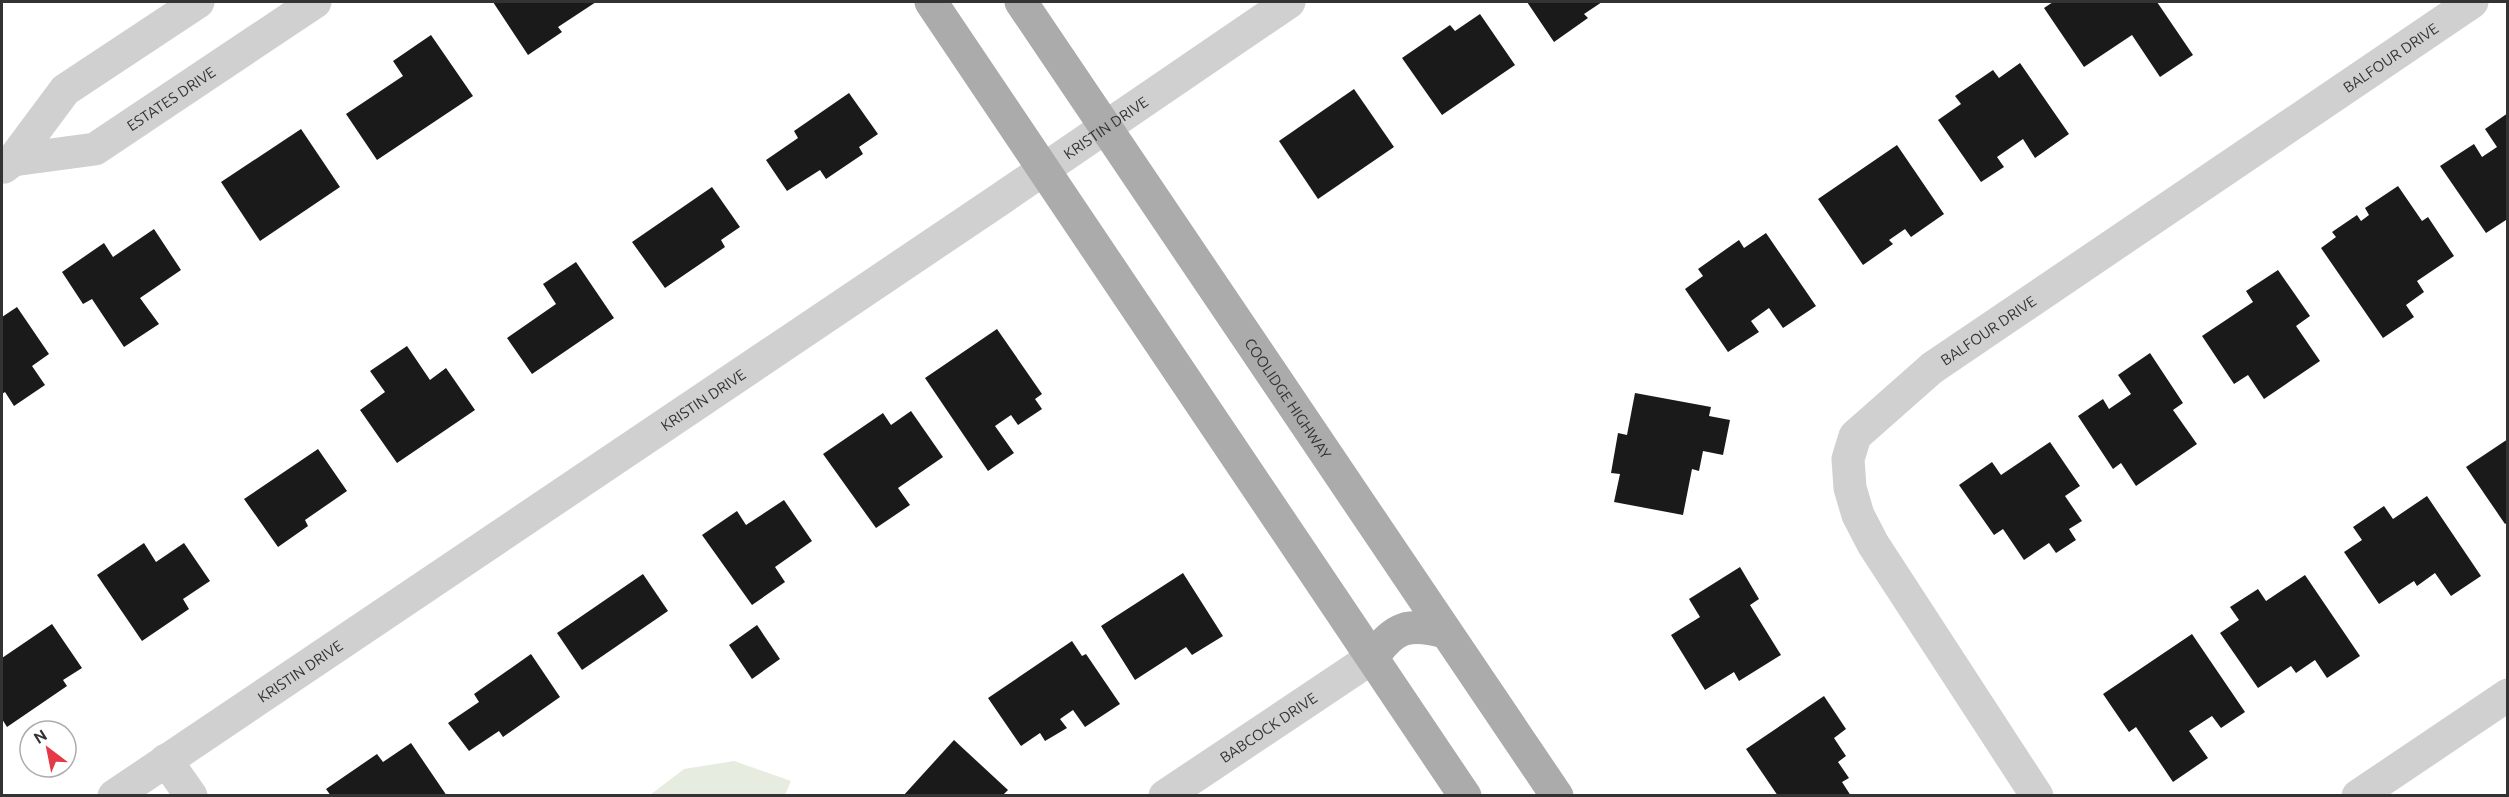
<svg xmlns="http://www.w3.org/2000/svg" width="2509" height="797" font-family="Ubuntu,sans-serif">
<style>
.green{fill:#e6ecdf}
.building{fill:#1a1a1a}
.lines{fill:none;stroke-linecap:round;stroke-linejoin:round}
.minor{stroke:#d0d0d0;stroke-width:33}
.major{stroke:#ababab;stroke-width:33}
.labels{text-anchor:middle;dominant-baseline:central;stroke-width:6;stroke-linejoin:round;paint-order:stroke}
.street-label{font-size:15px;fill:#333;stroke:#fff}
</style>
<rect width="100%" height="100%" fill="#fff"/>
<polygon class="green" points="734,761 791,781 785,795 650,795 684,769"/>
<g class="building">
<polygon points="493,2 596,2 558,27 562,32 528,55"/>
<polygon points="1527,2 1602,2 1584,14 1588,18 1554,42"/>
<polygon points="2053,2 2157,2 2193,55 2160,77 2132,35 2084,67 2044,8"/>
<polygon points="1480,14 1515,65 1442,115 1402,58 1450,25 1455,31"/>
<polygon points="431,35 473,96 377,160 346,114 403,76 393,61"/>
<polygon points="2020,63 2069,134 2035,158 2023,139 1997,157 2004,167 1981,182 1938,120 1961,104 1955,96 1993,70 1999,78"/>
<polygon points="1354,89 1394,147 1318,199 1279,141"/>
<polygon points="849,93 878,134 859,147 863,154 826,179 820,170 787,191 766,160 798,138 794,131"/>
<polygon points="2508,113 2508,222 2506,220 2486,233 2440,166 2474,144 2482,157 2497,147 2485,129"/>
<polygon points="301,129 340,187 260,241 221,182"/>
<polygon points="1897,145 1944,214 1911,237 1905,229 1889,240 1893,244 1863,265 1818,199"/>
<polygon points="2398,186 2422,221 2428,217 2454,256 2417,281 2424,292 2406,305 2414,317 2383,338 2321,248 2336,237 2332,232 2357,215 2361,221 2369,215 2365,208"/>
<polygon points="712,187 740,227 721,240 725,247 665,288 632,242"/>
<polygon points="154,229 181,270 140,298 159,324 124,347 92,299 83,304 62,272 104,243 113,257"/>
<polygon points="1766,233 1816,306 1783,328 1769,308 1751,321 1759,332 1728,352 1685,289 1703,276 1698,269 1739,240 1744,248"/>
<polygon points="576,262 614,318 532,374 507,338 556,304 543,284"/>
<polygon points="2278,270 2310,316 2296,326 2320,361 2264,399 2248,375 2234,384 2202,336 2253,302 2246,291"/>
<polygon points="17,307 49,354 32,366 45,385 14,406 5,392 2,394 2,317"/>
<polygon points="997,329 1042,394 1035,399 1042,409 1018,425 1011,415 995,426 1014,453 988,471 925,378"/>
<polygon points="407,346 430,380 446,368 475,410 397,463 360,410 385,392 370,371"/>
<polygon points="2150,353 2183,403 2173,410 2197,444 2136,486 2121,463 2113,469 2078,416 2103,399 2109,409 2131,394 2118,375"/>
<polygon points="1635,393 1711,407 1709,416 1730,420 1723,455 1703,451 1699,471 1692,469 1683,515 1614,502 1620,474 1611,473 1618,433 1627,435"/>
<polygon points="911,411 943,457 898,488 910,505 876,528 823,454 883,413 891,425"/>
<polygon points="2508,439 2508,522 2505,524 2466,467"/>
<polygon points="2050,442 2080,486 2065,496 2082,521 2069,529 2076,540 2056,553 2049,543 2024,560 2003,529 1994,535 1959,485 1992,462 2001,475"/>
<polygon points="318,449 347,491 305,520 308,526 278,547 244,499"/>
<polygon points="2427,496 2481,576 2451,596 2435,573 2417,586 2414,581 2379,604 2344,552 2362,540 2353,527 2384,506 2393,519"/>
<polygon points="784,500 812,541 775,567 785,582 752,605 702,535 737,511 746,525"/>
<polygon points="144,543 156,562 184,543 210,581 183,599 189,609 142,641 97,575"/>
<polygon points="1740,567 1759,599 1750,605 1781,655 1739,681 1734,672 1705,690 1671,635 1700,617 1689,599"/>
<polygon points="1183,573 1223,636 1192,655 1186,647 1135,680 1101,626"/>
<polygon points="643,574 668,611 582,670 557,633"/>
<polygon points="2305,575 2360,656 2327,678 2315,660 2296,673 2291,666 2258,688 2220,633 2239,620 2230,607 2258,589 2266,601"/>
<polygon points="52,624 82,668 63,680 67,686 7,727 2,719 2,658"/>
<polygon points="757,625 780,659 752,679 729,645"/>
<polygon points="2192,634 2245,712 2221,728 2212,716 2189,731 2208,758 2173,782 2136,727 2129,732 2103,694"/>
<polygon points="1072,641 1082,656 1086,654 1120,704 1085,727 1073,710 1060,719 1067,728 1045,741 1040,733 1021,746 988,698"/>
<polygon points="531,654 560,697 503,737 499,731 469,751 448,723 479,702 474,694"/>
<polygon points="1824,696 1846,729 1834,738 1846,756 1838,762 1849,778 1842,782 1851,796 1778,796 1746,749"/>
<polygon points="954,740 1008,790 1002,796 903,796"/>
<polygon points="411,743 447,796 331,796 326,789 377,754 383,762"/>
</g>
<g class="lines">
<g class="minor">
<path id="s1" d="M13,160L95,149L315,2"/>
<polyline points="4,167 13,160 65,90 198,2"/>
<polyline points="166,760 191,796"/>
<path id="s2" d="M114,796L999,200L1289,2"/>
<path id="s3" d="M1165,796L1373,657"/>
<path id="s4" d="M2037,796L1873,544L1858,515L1850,488L1848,459L1855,436L1932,368L2472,2"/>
<polyline points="2358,796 2508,695"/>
</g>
<g class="major">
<polyline points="931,2 1465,796"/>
<path id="s5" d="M1021,2L1557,796"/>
<path d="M1373,657C1394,627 1409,622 1445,632"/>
</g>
</g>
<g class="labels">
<g class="street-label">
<text stroke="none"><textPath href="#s4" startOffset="1071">BALFOUR DRIVE</textPath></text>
<text stroke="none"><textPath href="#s1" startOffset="174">ESTATES DRIVE</textPath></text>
<text stroke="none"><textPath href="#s2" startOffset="1196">KRISTIN DRIVE</textPath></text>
<text stroke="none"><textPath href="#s4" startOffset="585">BALFOUR DRIVE</textPath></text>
<text stroke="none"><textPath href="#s5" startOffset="478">COOLIDGE HIGHWAY</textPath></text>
<text stroke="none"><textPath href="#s2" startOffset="710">KRISTIN DRIVE</textPath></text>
<text stroke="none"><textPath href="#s2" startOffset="224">KRISTIN DRIVE</textPath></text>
<text stroke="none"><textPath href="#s3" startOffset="124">BABCOCK DRIVE</textPath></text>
</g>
</g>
<rect width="2509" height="797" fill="none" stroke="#333333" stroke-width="6"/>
<g transform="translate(48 749) rotate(328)"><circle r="28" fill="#ffffff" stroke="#adadad" stroke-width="1.5"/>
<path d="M0-4.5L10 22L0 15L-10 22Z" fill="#e63946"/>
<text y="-9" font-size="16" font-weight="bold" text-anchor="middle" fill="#333333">N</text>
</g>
</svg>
